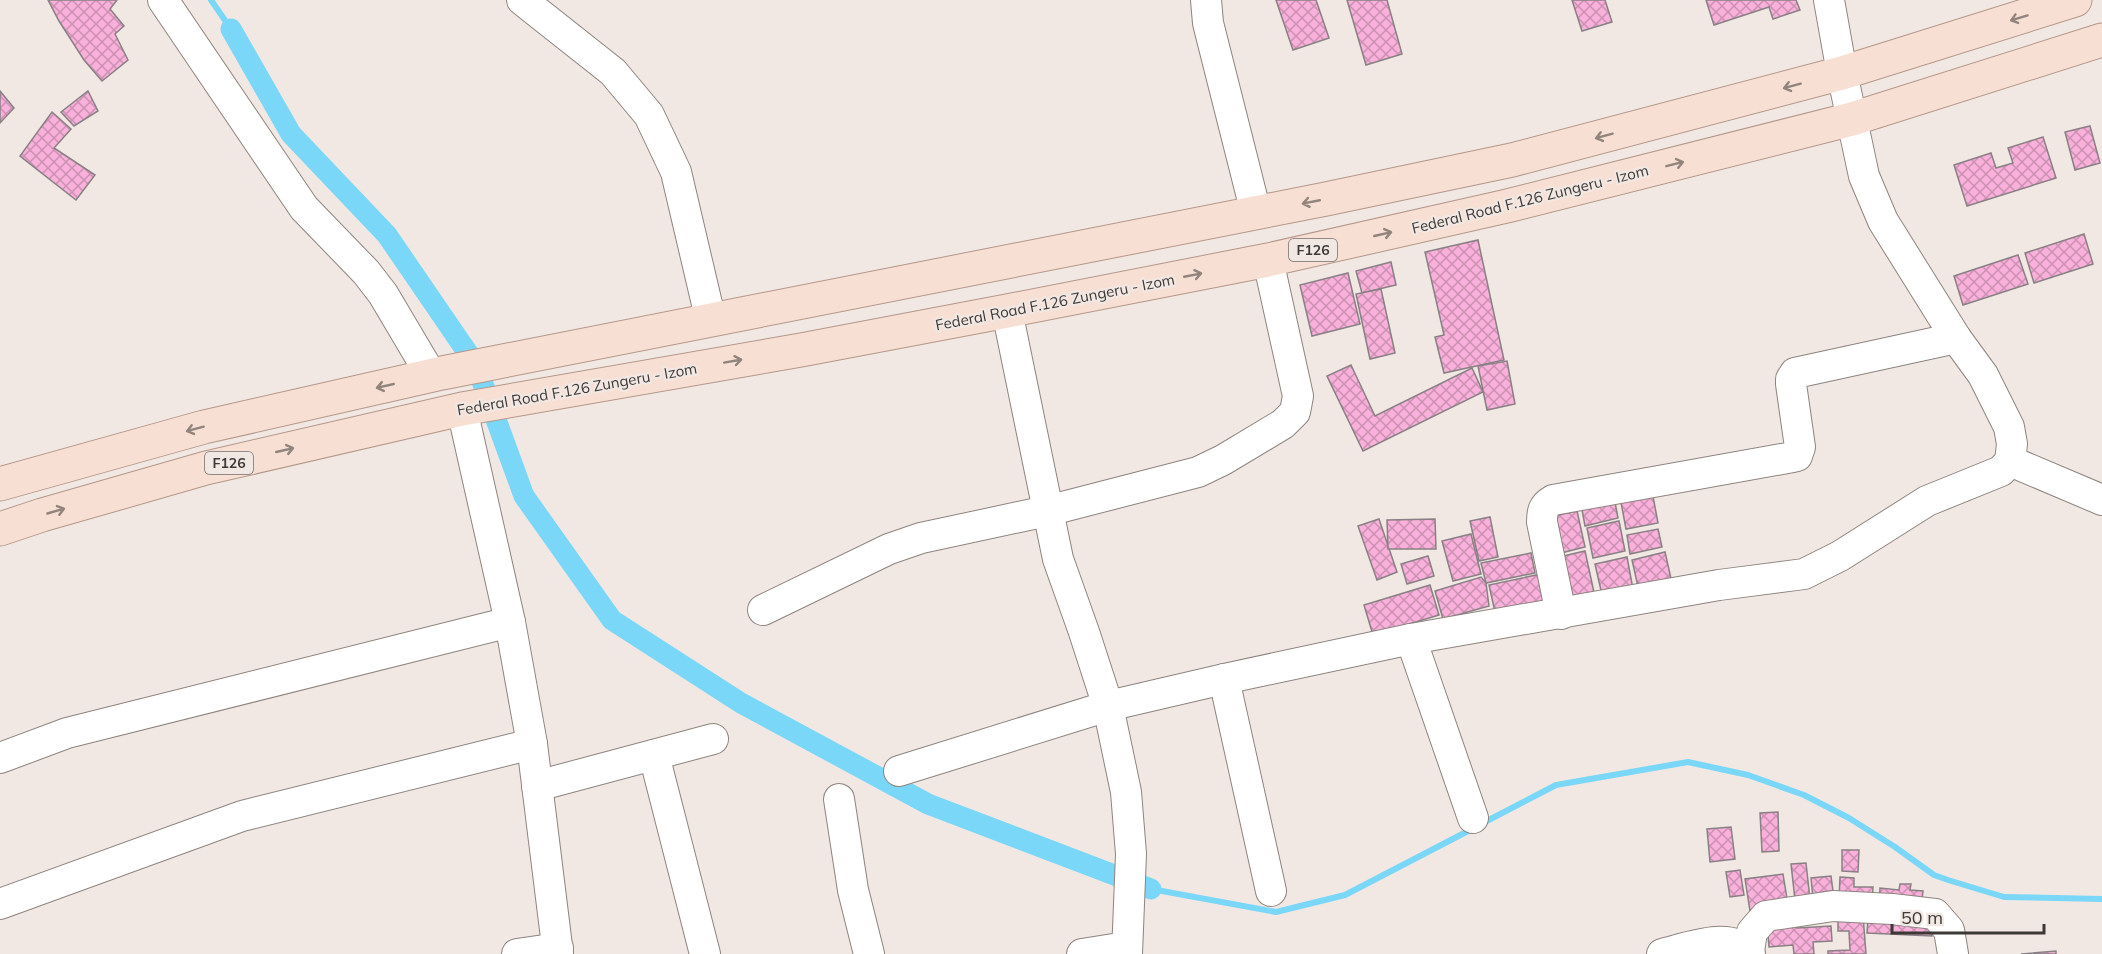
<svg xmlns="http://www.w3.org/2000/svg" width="2102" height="954" font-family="Mulish,sans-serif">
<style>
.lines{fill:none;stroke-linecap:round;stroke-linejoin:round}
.stream{stroke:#7ad7f8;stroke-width:6}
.canal{stroke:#7ad7f8;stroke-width:21}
.building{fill:url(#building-cross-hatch);stroke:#888084;stroke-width:1.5}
.minor-casing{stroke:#8d847f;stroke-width:32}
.major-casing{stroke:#b49789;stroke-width:35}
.minor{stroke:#fff;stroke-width:30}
.major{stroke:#f8dfd3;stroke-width:33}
.oneway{stroke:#91847d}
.labels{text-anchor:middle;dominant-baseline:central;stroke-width:4.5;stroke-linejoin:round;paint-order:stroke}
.shield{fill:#f2e8e3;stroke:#736e6b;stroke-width:1.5}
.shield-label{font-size:14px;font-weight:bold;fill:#3d3937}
.street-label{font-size:15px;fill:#3d3937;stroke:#f2e8e3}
</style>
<defs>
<pattern id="building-cross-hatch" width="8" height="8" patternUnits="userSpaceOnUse" patternTransform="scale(1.5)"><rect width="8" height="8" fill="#f9b0da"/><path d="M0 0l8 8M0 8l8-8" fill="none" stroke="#cb90b2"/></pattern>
</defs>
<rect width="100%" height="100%" fill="#f2e8e3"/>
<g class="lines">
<g class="stream">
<polyline points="211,0 231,29"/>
<polyline points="1481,824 1556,785 1688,762 1748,775 1804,795 1849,818 1895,847 1934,875 1948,880 2004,897 2102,899"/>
<polyline points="1151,889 1276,912 1345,895 1472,829"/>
</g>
<polyline class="canal" points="231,29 291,134 387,235 476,365 524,496 612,620 741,703 928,804 1151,889"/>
</g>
<g class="building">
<polygon points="48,0 117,0 110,9 124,26 115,34 128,60 102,81 84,60 59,21"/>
<polygon points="1276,0 1316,0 1329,38 1293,50"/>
<polygon points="1347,0 1387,0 1402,54 1366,65"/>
<polygon points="1572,0 1605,0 1612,22 1582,31"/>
<polygon points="1706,0 1796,0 1800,10 1773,19 1769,7 1714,25"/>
<polygon points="0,91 14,108 0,123"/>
<polygon points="88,91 98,111 74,126 61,112"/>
<polygon points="52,112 71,129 54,148 95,175 76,200 20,156"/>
<polygon points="2090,126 2100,163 2075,170 2065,132"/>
<polygon points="2043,137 2056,178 1967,206 1954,165 1991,153 1996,168 2013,163 2008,148"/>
<polygon points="2084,234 2093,264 2034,283 2025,253"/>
<polygon points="1478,240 1504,360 1444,373 1435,337 1444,335 1425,252"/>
<polygon points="2018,255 2028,284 1963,305 1954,276"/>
<polygon points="1391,262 1396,285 1362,293 1356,271"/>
<polygon points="1348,273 1360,324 1312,336 1300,285"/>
<polygon points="1381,289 1395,353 1370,359 1356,294"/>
<polygon points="1507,361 1515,404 1487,410 1478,366"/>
<polygon points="1351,365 1375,416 1472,368 1483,392 1363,451 1327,376"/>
<polygon points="1652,491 1658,523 1626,529 1620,497"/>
<polygon points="1614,497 1618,518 1585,526 1581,504"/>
<polygon points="1577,511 1585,547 1561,553 1553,516"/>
<polygon points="1490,517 1498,557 1479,561 1470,521"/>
<polygon points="1379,519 1397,572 1377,580 1358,526"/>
<polygon points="1435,519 1436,549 1388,549 1387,520"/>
<polygon points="1619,521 1625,551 1593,558 1587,528"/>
<polygon points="1658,529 1662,547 1630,554 1627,535"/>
<polygon points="1471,534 1481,574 1453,581 1442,541"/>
<polygon points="1585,551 1595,597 1574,602 1563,556"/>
<polygon points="1665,552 1672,583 1639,591 1632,560"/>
<polygon points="1531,553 1535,573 1486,583 1481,563"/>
<polygon points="1428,556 1434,576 1407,584 1401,564"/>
<polygon points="1627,557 1633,589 1602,595 1595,564"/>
<polygon points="1541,574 1547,601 1495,612 1489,585"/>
<polygon points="1481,577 1486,583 1489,606 1443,619 1435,591"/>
<polygon points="1430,585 1439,615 1373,635 1364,605"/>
<polygon points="1778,812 1779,851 1762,852 1760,813"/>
<polygon points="1731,827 1735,859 1710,862 1707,829"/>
<polygon points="1842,850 1859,850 1858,872 1842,871"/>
<polygon points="1806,863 1810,899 1795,900 1791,864"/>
<polygon points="1740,870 1744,895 1730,897 1726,872"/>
<polygon points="1783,874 1788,905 1750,911 1745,879"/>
<polygon points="1831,876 1833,891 1823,892 1824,897 1813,898 1811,878"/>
<polygon points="1840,877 1854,878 1854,887 1873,887 1872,903 1839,901"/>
<polygon points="1900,884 1911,884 1910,890 1923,891 1921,908 1879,905 1880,888 1899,890"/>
<polygon points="1863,915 1866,954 1828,954 1828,951 1850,950 1849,931 1838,931 1838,916"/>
<polygon points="1868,918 1933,920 1932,936 1867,933"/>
<polygon points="1796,919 1797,928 1831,926 1832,941 1813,942 1814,954 1794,954 1793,945 1769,947 1767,922"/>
<polygon points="2056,951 2056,954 2021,954"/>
</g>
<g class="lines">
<defs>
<g id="minor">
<polyline points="163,0 304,208 366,272 383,294 431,375"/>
<polyline points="522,0 613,72 649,115 676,172 711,321"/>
<polyline points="1206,0 1208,23 1256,213"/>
<polyline points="1007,311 1058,559 1084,632 1108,706 1126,792 1131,854 1127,954"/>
<polyline points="462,409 510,622 532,744 558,954"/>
<polyline points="2010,461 2102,500"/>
<polyline points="763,610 889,549 921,538 1047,511 1198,472 1223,460 1283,424 1295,412 1298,396 1268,260"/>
<path d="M1561,614L1542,522C1542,511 1543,506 1553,500L1793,457L1797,456L1800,447L1791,384V379L1795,373L1956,338"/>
<polyline points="1411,639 1473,818"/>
<polyline points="1224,679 1271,891"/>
<polyline points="654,755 705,954"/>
<polyline points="0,758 67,733 510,622"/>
<polyline points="899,771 1108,706 1224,679 1411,639 1719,585 1804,574 1840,556 1927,501 2001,471 2010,461 2012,444 2009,427 1983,375 1956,338 1883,221 1864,176 1842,73 1829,0"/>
<polyline points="537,786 713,739"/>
<polyline points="839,799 853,890 869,954"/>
<polyline points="0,904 242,816 532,744"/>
<polyline points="1749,951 1752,932 1766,916 1833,906 1892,909 1935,914 1949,930 1953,954"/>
<polyline points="517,954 558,948"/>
<polyline points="1082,954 1126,947"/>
<path d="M1662,954C1687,948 1731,930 1750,954"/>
</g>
<g id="major">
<polyline points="0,484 204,427 442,373 1326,199 1512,160 1842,73 2075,0"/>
<polyline points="0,529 42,515 206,468 462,409 801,350 1007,311 1268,260 1507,206 1852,119 2102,40"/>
</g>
</defs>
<use href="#minor" class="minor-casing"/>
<use href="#major" class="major-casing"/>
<use href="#minor" class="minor"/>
<use href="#major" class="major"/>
</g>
<defs><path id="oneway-shaft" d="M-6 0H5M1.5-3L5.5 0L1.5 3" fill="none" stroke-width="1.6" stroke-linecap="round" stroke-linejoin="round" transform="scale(1.5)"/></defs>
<g class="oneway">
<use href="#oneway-shaft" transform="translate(2019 18) rotate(163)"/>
<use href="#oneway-shaft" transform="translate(1792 86) rotate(165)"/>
<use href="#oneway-shaft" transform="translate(1604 136) rotate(165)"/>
<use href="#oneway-shaft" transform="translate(1675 164) rotate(-14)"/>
<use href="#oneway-shaft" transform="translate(1311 202) rotate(169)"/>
<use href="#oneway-shaft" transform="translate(1383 234) rotate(-13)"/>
<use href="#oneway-shaft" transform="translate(1193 275) rotate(-11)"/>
<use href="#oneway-shaft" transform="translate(733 361) rotate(-10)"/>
<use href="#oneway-shaft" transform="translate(385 386) rotate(167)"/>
<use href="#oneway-shaft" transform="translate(195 429) rotate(165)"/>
<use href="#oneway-shaft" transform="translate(285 450) rotate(-13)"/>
<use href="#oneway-shaft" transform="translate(56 511) rotate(-16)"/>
</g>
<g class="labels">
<g class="shield">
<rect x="1289" y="239" width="48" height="22" rx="4.5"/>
<rect x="205" y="452" width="48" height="22" rx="4.5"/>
</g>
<g class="shield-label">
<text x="1313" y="250">F126</text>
<text x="229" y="463">F126</text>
</g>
<g class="street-label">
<text transform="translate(1530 199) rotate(-14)">Federal Road F.126 Zungeru - Izom</text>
<text transform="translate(1055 302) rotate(-11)">Federal Road F.126 Zungeru - Izom</text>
<text transform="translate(577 389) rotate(-10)">Federal Road F.126 Zungeru - Izom</text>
</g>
</g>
<path d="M1892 924v9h152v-9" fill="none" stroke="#3d3937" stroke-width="3"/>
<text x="1901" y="924" font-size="18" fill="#3d3937" stroke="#f2e8e3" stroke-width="4.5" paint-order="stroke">50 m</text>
</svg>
